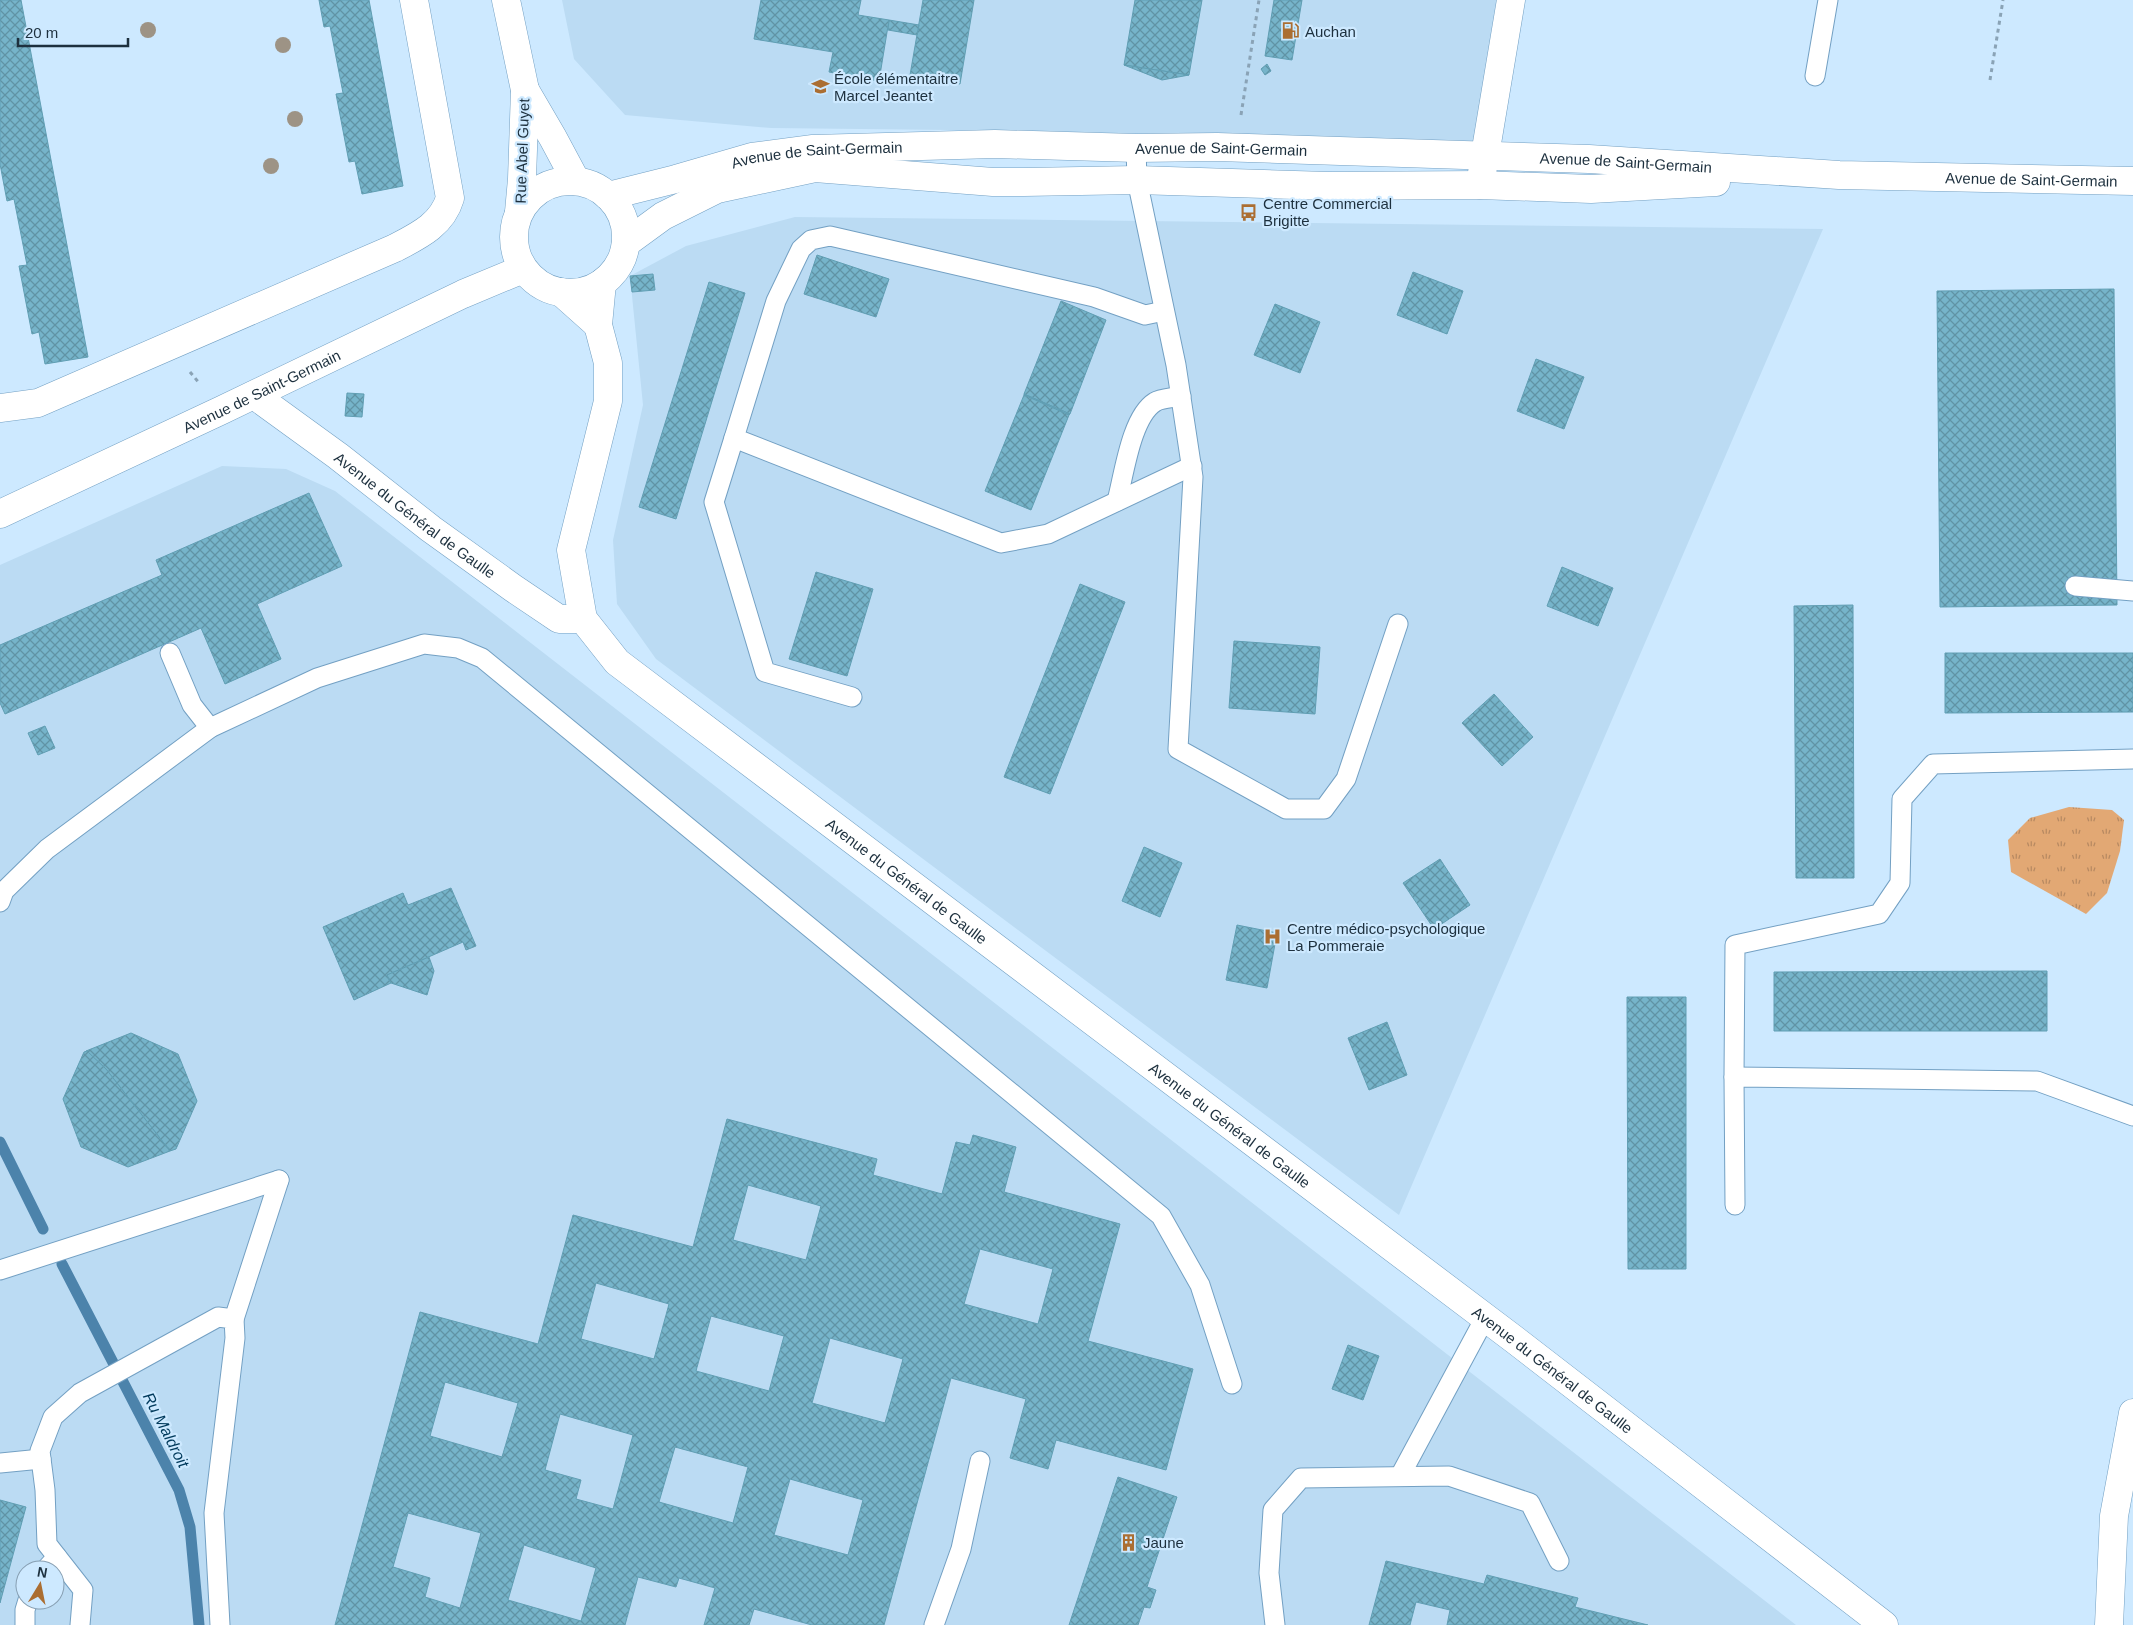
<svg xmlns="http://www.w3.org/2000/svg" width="2133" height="1625" font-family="Helvetica,sans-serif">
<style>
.built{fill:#bbdbf3;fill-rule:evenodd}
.grass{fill:url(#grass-tufts)}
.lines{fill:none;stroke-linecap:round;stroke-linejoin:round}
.stream{stroke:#4c83ab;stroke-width:11}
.building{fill:url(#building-cross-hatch);stroke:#609eb3;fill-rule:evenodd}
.service-casing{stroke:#73a0c3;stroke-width:21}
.minor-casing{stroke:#73a0c3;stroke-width:29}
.tertiary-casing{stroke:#73a0c3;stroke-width:29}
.secondary-casing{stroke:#73a0c3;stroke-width:29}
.path{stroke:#8aa3b6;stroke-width:3;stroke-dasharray:4 4;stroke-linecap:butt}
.service{stroke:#fff;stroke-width:19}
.minor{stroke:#fff;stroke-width:28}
.tertiary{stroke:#fff;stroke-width:28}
.secondary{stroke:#fff;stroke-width:28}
.tree{fill:#9d9385}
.labels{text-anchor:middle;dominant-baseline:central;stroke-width:4.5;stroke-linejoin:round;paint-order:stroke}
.poi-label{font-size:15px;fill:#1d303e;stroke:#cde9ff;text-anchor:start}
.street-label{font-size:15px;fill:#1d303e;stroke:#cde9ff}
.water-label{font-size:16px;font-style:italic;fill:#003a5c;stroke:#cde9ff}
</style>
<defs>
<pattern id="grass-tufts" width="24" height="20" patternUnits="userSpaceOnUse" patternTransform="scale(1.25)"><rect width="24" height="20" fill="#e2a874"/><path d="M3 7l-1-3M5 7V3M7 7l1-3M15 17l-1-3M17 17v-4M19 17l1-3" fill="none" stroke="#b78961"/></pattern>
<pattern id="building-cross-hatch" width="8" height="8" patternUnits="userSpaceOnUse" patternTransform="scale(1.25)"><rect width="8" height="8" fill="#76b4ca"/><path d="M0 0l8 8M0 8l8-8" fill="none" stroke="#6093a5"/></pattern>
</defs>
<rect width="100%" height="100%" fill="#cde9ff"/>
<g class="built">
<polygon points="562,0 1511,0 1487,142 1033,131 771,128 625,115 574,59"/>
<polygon points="795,217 1823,229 1399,1215 656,659 617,604 613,540 643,405 630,276 686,246"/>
<path d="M222,466L286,469L335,491L1796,1625H0V565ZM25,1570H55V1600H25Z"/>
</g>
<polygon class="grass" points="2069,807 2112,810 2124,820 2120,851 2107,893 2086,914 2011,872 2008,840 2030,818"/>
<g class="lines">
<g class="stream">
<polyline points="0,1142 43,1229"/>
<polyline points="62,1264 179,1490 190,1527 199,1625"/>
</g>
</g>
<g class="building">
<polygon points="0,0 21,0 88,357 45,364 39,332 32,334 19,266 27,265 14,199 7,201 0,164"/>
<polygon points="319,0 369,0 403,186 362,194 355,161 349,162 336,94 343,93 330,26 324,27"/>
<polygon points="761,0 861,0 858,15 889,20 879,81 829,72 833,52 754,39"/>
<polygon points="923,0 974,0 960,84 910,75"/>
<polygon points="1135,0 1202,0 1189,75 1124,65"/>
<polygon points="1274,0 1302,0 1292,60 1265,56"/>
<polygon points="889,20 919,25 917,35 888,30"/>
<polygon points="1267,64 1271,71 1265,75 1261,69"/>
<polygon points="1124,65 1189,75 1162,80"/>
<polygon points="817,255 889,279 876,317 804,294"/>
<polygon points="1413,272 1463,291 1447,334 1397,315"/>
<polygon points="653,274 655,290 632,292 630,276"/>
<polygon points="709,282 745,293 676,519 639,507"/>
<polygon points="2114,289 2117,605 1940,607 1937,291"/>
<polygon points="1061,301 1106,320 1070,414 1024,394"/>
<polygon points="1275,304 1320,322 1300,373 1254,355"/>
<polygon points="1536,359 1584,377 1564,429 1517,411"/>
<polygon points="347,393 364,394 362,417 345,416"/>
<polygon points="1024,394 1070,414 1069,415 1024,395"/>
<polygon points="1024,395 1069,415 1031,510 985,491"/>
<polygon points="309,493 342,566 257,604 281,659 225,684 201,628 5,714 0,703 0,645 162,575 156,560"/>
<polygon points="1562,567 1613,588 1598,626 1547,606"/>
<polygon points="816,572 873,589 847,676 789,659"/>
<polygon points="1080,584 1125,602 1050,794 1004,777"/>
<polygon points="1853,605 1854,878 1796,878 1794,606"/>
<polygon points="1234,641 1320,647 1315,714 1229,708"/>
<polygon points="1945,653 2133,653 2133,712 1945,713"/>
<polygon points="1494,694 1533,737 1502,766 1462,723"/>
<polygon points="45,726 55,748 38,755 28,733"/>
<polygon points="1144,847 1182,863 1160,917 1122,901"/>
<polygon points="1440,859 1470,905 1434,929 1403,883"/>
<polygon points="451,888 476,946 466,950 463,942 387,975 391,983 354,1000 323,927 403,893 408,905"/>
<polygon points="1237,925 1277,933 1267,988 1226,980"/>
<polygon points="429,957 434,971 427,995 391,983 387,975"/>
<polygon points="2047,971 2047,1031 1774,1031 1774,972"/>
<polygon points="1627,997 1686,997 1686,1269 1628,1269"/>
<polygon points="1387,1022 1407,1075 1369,1090 1348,1038"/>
<polygon points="131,1033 178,1054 197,1101 176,1149 170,1151 106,1069 86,1051"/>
<polygon points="87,1051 106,1069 170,1151 128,1167 81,1147 63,1099 84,1052"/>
<path d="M727,1119L877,1159L873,1175L942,1194L956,1142L970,1145L973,1135L1016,1147L1004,1192L1120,1224L1088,1341L1193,1369L1166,1470L1056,1440L1048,1469L1010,1458L1026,1399L951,1378L884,1625H812L754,1609L749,1625H704L715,1588L679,1578L676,1587L638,1577L625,1625H335L420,1312L538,1344L573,1215L693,1247ZM748,1185L821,1206L806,1260L733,1240ZM980,1249L1053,1269L1038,1324L964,1304ZM596,1283L669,1304L654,1359L581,1339ZM711,1316L784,1336L769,1391L696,1371ZM830,1338L903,1359L885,1423L812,1403ZM445,1382L518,1403L502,1457L430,1436ZM560,1414L633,1435L613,1509L576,1499L581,1480L545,1470ZM675,1447L748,1467L733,1523L659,1502ZM790,1479L863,1500L848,1555L774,1535ZM408,1513L481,1533L460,1608L425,1597L430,1578L393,1567ZM524,1545L596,1568L581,1621L508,1600Z"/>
<polygon points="1348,1345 1379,1356 1363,1400 1332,1389"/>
<polygon points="1118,1477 1177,1497 1147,1587 1156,1590 1150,1608 1144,1607 1138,1625 1069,1625"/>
<polygon points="0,1500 26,1507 0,1603"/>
<polygon points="1386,1561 1484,1584 1487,1575 1578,1598 1575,1607 1648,1625 1447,1625 1450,1610 1416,1602 1410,1625 1369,1625"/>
</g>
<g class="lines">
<defs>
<g id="service">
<polyline points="1815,76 1828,0"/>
<polyline points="1136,148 1137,180 1176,365 1193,477 1178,749 1286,809 1324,809 1346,779 1398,624"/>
<polyline points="1164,311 1145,315 1094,297 830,236 811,240 801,249 776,301 734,438 1001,543 1048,534 1192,466"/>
<polyline points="734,438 714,502 765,672 852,697"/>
<path d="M1117,501C1124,475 1131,417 1155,402C1161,398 1173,398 1181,396"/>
<polyline points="2075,586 2133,591"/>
<polyline points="170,653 192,705 210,728"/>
<polyline points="0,902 4,891 47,849 210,728 317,678 424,644 458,648 482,658 1161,1216 1200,1285 1232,1384"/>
<polyline points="1734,1077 1735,945 1879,914 1900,883 1902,799 1933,764 2133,759"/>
<polyline points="1735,1205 1734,1077 2037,1081 2133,1116"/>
<polyline points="0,1270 279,1180"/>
<polyline points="234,1319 279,1180"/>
<polyline points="0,1463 41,1459"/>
<polyline points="1400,1476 1485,1318"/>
<polyline points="45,1570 57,1557"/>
<polyline points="25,1625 25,1610 28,1600"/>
<polyline points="80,1625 83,1590 47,1544 45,1490 40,1451 53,1417 80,1393 218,1317 234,1319 235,1338 214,1513 220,1625"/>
<polyline points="934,1625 961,1549 980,1461"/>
<polyline points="1275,1625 1269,1573 1273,1510 1301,1478 1449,1476 1530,1503 1559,1561"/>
</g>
<g id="minor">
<polyline points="506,0 525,90 522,179 519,212"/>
<polyline points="525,90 553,138 576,181"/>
<polyline points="1480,185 1511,0"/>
<path d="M0,408L38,403L395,248C418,236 442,225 450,198L414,0"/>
<polyline points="2109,1625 2114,1516 2133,1413"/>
</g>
<g id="tertiary">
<path id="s1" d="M602,283L598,325L608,363V401L571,550L583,619L617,662L1515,1340L1884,1625"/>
<polyline points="561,292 598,325"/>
<path id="s2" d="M254,395L338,456L431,529L513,588L559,619H583"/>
</g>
<g id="secondary">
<circle cx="570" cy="237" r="56"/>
<path id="s3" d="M608,196L676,179L752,157L813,149L995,144L1136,148L1217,147L1589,159L1839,175L2133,181"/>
<polyline points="626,243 663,216 717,189 815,168 993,182 1024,182 1137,180 1328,186 1480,185 1591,189 1716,182"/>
<path id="s4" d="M0,514L222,410L463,294L523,269"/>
</g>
</defs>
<use href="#service" class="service-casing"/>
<use href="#minor" class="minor-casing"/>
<use href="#tertiary" class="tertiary-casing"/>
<use href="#secondary" class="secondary-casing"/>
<g class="path">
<polyline points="1990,80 2003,0"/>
<polyline points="1241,115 1259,0"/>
<polyline points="190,372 200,384"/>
</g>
<use href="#service" class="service"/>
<use href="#minor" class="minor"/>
<use href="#tertiary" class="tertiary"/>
<use href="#secondary" class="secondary"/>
</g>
<g class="tree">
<circle cx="148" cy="30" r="8"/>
<circle cx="283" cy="45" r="8"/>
<circle cx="295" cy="119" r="8"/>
<circle cx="271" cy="166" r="8"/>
</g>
<defs>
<symbol id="fuel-bare" viewBox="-9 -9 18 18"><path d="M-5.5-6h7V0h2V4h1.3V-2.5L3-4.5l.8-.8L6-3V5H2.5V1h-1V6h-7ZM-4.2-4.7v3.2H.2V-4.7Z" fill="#ab6e32" stroke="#cde9ff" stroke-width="2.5" paint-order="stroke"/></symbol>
<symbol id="school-bare" viewBox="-9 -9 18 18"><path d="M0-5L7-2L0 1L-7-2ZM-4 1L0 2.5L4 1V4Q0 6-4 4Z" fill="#ab6e32" stroke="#cde9ff" stroke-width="2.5" paint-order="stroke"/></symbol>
<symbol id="bus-bare" viewBox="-9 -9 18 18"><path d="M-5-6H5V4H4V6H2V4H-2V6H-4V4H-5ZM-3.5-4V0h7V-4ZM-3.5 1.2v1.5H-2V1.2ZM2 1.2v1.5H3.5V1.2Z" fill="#ab6e32" stroke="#cde9ff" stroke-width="2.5" paint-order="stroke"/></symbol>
<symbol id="hospital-bare" viewBox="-9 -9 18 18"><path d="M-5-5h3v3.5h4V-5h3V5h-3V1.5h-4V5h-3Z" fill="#ab6e32" stroke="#cde9ff" stroke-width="2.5" paint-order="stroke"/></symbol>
<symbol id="building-bare" viewBox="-9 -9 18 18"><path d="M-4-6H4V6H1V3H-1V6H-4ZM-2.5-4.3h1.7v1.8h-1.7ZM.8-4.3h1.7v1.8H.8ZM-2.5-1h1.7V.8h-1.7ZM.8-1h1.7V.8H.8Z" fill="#ab6e32" stroke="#cde9ff" stroke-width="2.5" paint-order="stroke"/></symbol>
</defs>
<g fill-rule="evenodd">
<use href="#fuel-bare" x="1278" y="18" width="25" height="25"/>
<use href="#school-bare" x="808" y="74" width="25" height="25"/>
<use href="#bus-bare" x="1236" y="200" width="25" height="25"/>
<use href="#hospital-bare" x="1260" y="924" width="25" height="25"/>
<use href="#building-bare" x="1116" y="1530" width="25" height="25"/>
</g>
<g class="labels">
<g class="poi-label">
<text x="1305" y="31">Auchan</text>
<text x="834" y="78">École élémentaitre<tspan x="834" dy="17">Marcel Jeantet</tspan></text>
<text x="1263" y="203">Centre Commercial<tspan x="1263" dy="17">Brigitte</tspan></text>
<text x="1287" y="928">Centre médico-psychologique<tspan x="1287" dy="17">La Pommeraie</tspan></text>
<text x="1143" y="1542">Jaune</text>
</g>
<g class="street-label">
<text stroke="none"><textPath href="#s3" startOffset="619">Avenue de Saint-Germain</textPath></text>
<text transform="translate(522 151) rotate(-88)">Rue Abel Guyet</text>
<text stroke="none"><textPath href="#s3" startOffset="214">Avenue de Saint-Germain</textPath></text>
<text stroke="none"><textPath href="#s3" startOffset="1024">Avenue de Saint-Germain</textPath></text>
<text stroke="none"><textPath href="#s3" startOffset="1430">Avenue de Saint-Germain</textPath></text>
<text stroke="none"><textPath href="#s4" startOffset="289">Avenue de Saint-Germain</textPath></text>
<text stroke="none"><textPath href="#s2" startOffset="201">Avenue du Général de Gaulle</textPath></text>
<text stroke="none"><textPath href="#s1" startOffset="761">Avenue du Général de Gaulle</textPath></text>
<text stroke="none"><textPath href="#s1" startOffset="1166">Avenue du Général de Gaulle</textPath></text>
<text stroke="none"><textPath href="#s1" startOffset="1571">Avenue du Général de Gaulle</textPath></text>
</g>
<g class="water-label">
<text transform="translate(166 1430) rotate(63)">Ru Maldroit</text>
</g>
</g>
<g transform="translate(40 1585) rotate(10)"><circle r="24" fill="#cde9ff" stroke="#879fb2"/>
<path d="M0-4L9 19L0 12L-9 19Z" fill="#ab6e32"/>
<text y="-8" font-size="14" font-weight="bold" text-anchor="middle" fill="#1d303e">N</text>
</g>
<path d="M18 38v8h110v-8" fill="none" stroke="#1d303e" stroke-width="2.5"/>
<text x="25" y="38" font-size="15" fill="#1d303e" stroke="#cde9ff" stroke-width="4" paint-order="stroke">20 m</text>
</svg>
